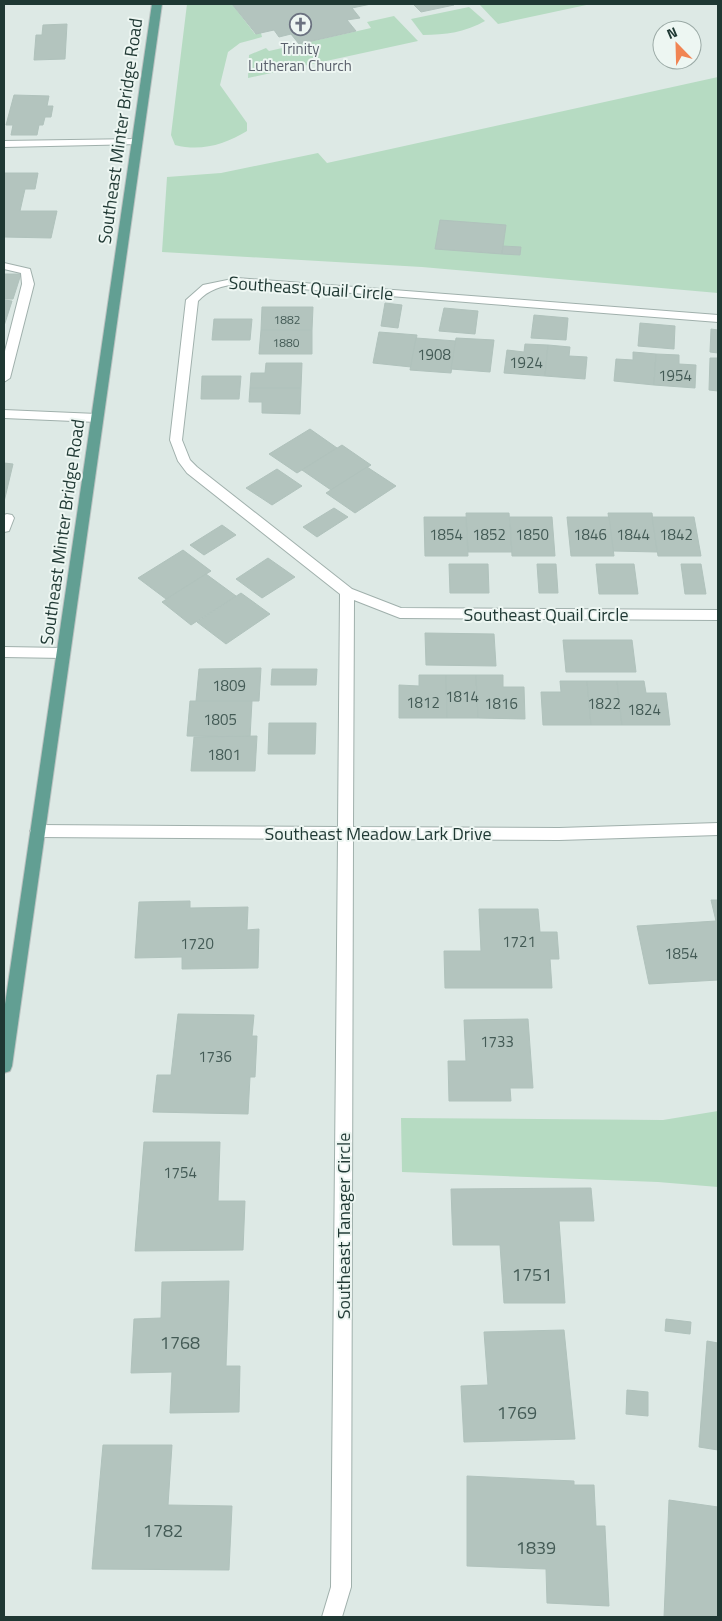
<svg xmlns="http://www.w3.org/2000/svg" width="722" height="1621" font-family="'Titillium Web',sans-serif">
<style>
.green{fill:#b6dbc2}
.building{fill:#b3c4be;stroke:#b0c2bc}
.lines{fill:none;stroke-linecap:round;stroke-linejoin:round}
.minor-casing{stroke:#a0b0ac;stroke-width:2}
.major-casing{stroke:#bcc3c2;stroke-width:2}
.minor{fill:#fff;fill-rule:evenodd}
.major{fill:#629f93;fill-rule:evenodd}
.labels{text-anchor:middle;dominant-baseline:central;stroke-width:4;stroke-linejoin:round;paint-order:stroke}
.far-number-label{font-size:12px;fill:#445b56}
.far-worship-label{font-size:15px;fill:#5b616d;stroke:#edf6f2}
.number-label{font-size:15px;fill:#445b56}
.street-label{font-size:18px;fill:#1f3833;stroke:#edf6f2}
.near-number-label{font-size:18px;fill:#445b56}
</style>
<rect width="100%" height="100%" fill="#dde9e5"/>
<g class="green">
<path d="M187,4H232L255,34L261,33L262,37L240,43L228,52L220,85L247,123V131C225,144 202,152 175,145L171,135Z"/>
<polygon points="479,4 591,4 498,24"/>
<path d="M469,7L485,21C466,32 445,35 423,35L411,19Z"/>
<polygon points="394,16 418,41 248,78 249,55 266,48 269,51 371,28 367,22"/>
<polygon points="718,77 718,293 422,267 162,252 167,177 221,173 318,153 327,163"/>
<polygon points="718,1111 718,1187 658,1182 402,1172 401,1118 663,1120"/>
</g>
<g class="building">
<polygon points="232,4 371,4 352,8 360,18 347,20 356,31 299,44 291,34 279,37 274,30 256,34"/>
<polygon points="413,4 452,4 454,5 421,12"/>
<polygon points="67,24 65,59 34,60 36,35 42,35 43,25"/>
<polygon points="14,95 49,96 47,106 53,106 51,117 45,117 43,125 39,125 37,135 11,135 13,125 6,125"/>
<polygon points="4,173 38,173 35,189 25,189 20,211 57,211 51,238 4,237"/>
<polygon points="440,220 506,225 502,254 435,249"/>
<polygon points="503,246 521,247 520,255 502,254"/>
<polygon points="4,274 21,274 13,299 4,299"/>
<polygon points="4,300 12,301 4,326"/>
<polygon points="385,303 402,305 398,328 381,326"/>
<polygon points="262,307 313,307 312,330 261,330"/>
<polygon points="444,308 478,311 475,334 439,331"/>
<polygon points="534,315 568,318 566,340 531,338"/>
<polygon points="214,319 252,319 250,340 212,340"/>
<polygon points="640,323 675,326 674,349 638,346"/>
<polygon points="711,329 718,330 718,353 710,352"/>
<polygon points="261,330 312,330 312,354 259,354"/>
<polygon points="379,332 417,335 411,367 373,363"/>
<polygon points="416,338 456,341 451,373 410,370"/>
<polygon points="456,338 494,340 490,372 451,369"/>
<polygon points="525,344 548,345 545,376 504,373 507,350 524,352"/>
<polygon points="548,345 570,347 569,356 587,357 585,379 545,376"/>
<polygon points="633,352 656,354 654,385 614,381 616,359 633,360"/>
<polygon points="656,354 679,355 679,364 696,365 695,388 654,385"/>
<polygon points="710,358 718,358 718,391 709,390"/>
<polygon points="266,363 302,363 301,388 250,388 251,373 265,373"/>
<polygon points="202,376 241,376 239,399 201,399"/>
<polygon points="250,388 301,388 300,414 262,413 262,402 249,402"/>
<polygon points="310,429 337,448 297,473 269,454"/>
<polygon points="342,445 371,465 331,490 302,470"/>
<polygon points="4,463 13,464 4,502"/>
<polygon points="367,467 396,486 355,513 326,493"/>
<polygon points="277,469 302,486 272,505 246,488"/>
<polygon points="334,508 348,517 317,537 303,527"/>
<polygon points="466,513 509,513 512,552 468,552"/>
<polygon points="608,513 652,513 657,552 613,551"/>
<polygon points="424,517 466,517 468,556 425,556"/>
<polygon points="510,517 552,517 555,556 512,556"/>
<polygon points="567,517 609,517 614,556 571,556"/>
<polygon points="652,517 694,517 701,556 658,556"/>
<polygon points="222,525 236,535 204,555 190,545"/>
<polygon points="183,550 211,571 166,599 138,578"/>
<polygon points="268,558 295,577 262,598 236,579"/>
<polygon points="449,564 488,564 489,593 450,593"/>
<polygon points="537,564 556,564 558,593 539,593"/>
<polygon points="596,564 634,564 638,594 599,594"/>
<polygon points="681,564 701,564 706,594 685,594"/>
<polygon points="206,574 236,596 191,625 162,602"/>
<polygon points="241,593 270,614 226,644 197,622"/>
<polygon points="425,633 494,634 496,666 426,665"/>
<polygon points="563,640 632,640 636,672 566,672"/>
<polygon points="261,668 259,701 196,701 199,669"/>
<polygon points="272,669 317,669 316,685 271,685"/>
<polygon points="419,675 446,675 447,718 399,718 399,685 419,686"/>
<polygon points="446,675 476,675 478,718 447,718"/>
<polygon points="476,675 503,675 503,687 524,687 525,719 478,718"/>
<polygon points="560,681 587,681 591,725 543,725 541,692 561,692"/>
<polygon points="587,681 617,681 622,725 591,725"/>
<polygon points="617,681 644,681 646,693 666,693 670,725 622,725"/>
<polygon points="190,701 252,701 250,737 187,736"/>
<polygon points="269,723 316,723 315,754 268,754"/>
<polygon points="257,736 255,771 191,771 194,737"/>
<polygon points="711,900 718,900 718,980 649,984 637,926 716,921"/>
<polygon points="190,901 190,908 248,907 247,930 259,929 258,968 182,969 182,957 135,958 139,902"/>
<polygon points="479,909 538,909 540,932 557,932 559,959 550,959 552,988 445,988 444,951 481,951"/>
<polygon points="178,1014 254,1015 252,1036 257,1036 255,1077 250,1077 248,1114 153,1112 157,1075 171,1075"/>
<polygon points="528,1019 533,1088 510,1088 511,1101 449,1101 448,1061 466,1061 464,1020"/>
<polygon points="144,1142 220,1142 218,1201 245,1201 243,1250 135,1251"/>
<polygon points="591,1188 594,1221 559,1221 565,1303 504,1303 500,1245 453,1245 451,1189"/>
<polygon points="229,1281 226,1366 240,1366 239,1412 170,1413 172,1372 131,1373 134,1319 161,1318 162,1282"/>
<polygon points="666,1319 691,1322 690,1334 665,1331"/>
<polygon points="564,1330 575,1439 464,1442 461,1386 488,1385 484,1332"/>
<polygon points="707,1341 718,1343 718,1450 699,1447"/>
<polygon points="627,1390 648,1392 648,1416 626,1414"/>
<polygon points="103,1445 172,1445 168,1505 232,1506 229,1570 92,1569"/>
<polygon points="467,1476 574,1481 574,1485 594,1485 596,1526 605,1526 605,1528 609,1606 547,1603 546,1569 467,1566"/>
<polygon points="669,1500 718,1507 718,1617 664,1617"/>
</g>
<g class="lines">
<defs>
<g id="minor">
<polygon points="137,139 141,140 142,142 141,144 4,147 4,141"/>
<polygon points="4,263 30,269 34,284 10,378 4,382 4,355 22,284 21,273 4,269"/>
<path d="M237,278L718,315V322L237,284C222,286 209,289 198,301L182,440L190,460L197,467L352,589L401,608L718,610V620L400,618L354,600L353,827L559,828L718,823V835L559,840L353,839L351,1587L342,1617H322L331,1587L338,839L38,837L33,835L30,831L33,827L38,825L338,827L340,594L187,473L178,461L170,440L186,300L203,285Z"/>
<polygon points="4,410 97,414 103,418 97,422 4,418"/>
<polygon points="7,514 12,515 14,518 9,531 4,532 4,515"/>
<polygon points="4,647 63,648 68,649 70,653 68,657 63,658 4,657"/>
</g>
<polygon id="major" points="152,4 162,4 12,1066 10,1071 4,1073 4,1011"/>
</defs>
<use href="#minor" class="minor-casing"/>
<use href="#major" class="major-casing"/>
<use href="#minor" class="minor"/>
<use href="#major" class="major"/>
</g>
<defs>
<symbol id="church-ring" viewBox="-11 -11 22 22"><circle r="9.5" fill="#edf6f2" stroke="#6b7280" stroke-width="1.5"/><path d="M-1.2-6h2.4v3.5h3.3v2.4h-3.3V6h-2.4V-.1h-3.3v-2.4h3.3Z" fill="#6b7280"/></symbol>
</defs>
<g fill-rule="evenodd">
<use href="#church-ring" x="288" y="12" width="25" height="25"/>
</g>
<g class="labels">
<g class="far-number-label">
<text x="287" y="319">1882</text>
<text x="286" y="342">1880</text>
</g>
<g class="far-worship-label">
<text x="300" y="48">Trinity<tspan x="300" dy="17">Lutheran Church</tspan></text>
</g>
<g class="number-label">
<text x="434" y="354">1908</text>
<text x="526" y="362">1924</text>
<text x="675" y="375">1954</text>
<text x="446" y="534">1854</text>
<text x="489" y="534">1852</text>
<text x="532" y="534">1850</text>
<text x="590" y="534">1846</text>
<text x="633" y="534">1844</text>
<text x="676" y="534">1842</text>
<text x="229" y="685">1809</text>
<text x="462" y="696">1814</text>
<text x="423" y="702">1812</text>
<text x="501" y="703">1816</text>
<text x="604" y="703">1822</text>
<text x="644" y="709">1824</text>
<text x="220" y="719">1805</text>
<text x="224" y="754">1801</text>
<text x="519" y="941">1721</text>
<text x="197" y="943">1720</text>
<text x="681" y="953">1854</text>
<text x="497" y="1041">1733</text>
<text x="215" y="1056">1736</text>
<text x="180" y="1172">1754</text>
</g>
<g class="street-label">
<text transform="translate(120 131) rotate(-82)">Southeast Minter Bridge Road</text>
<text transform="translate(311 288) rotate(4)">Southeast Quail Circle</text>
<text transform="translate(62 532) rotate(-82)">Southeast Minter Bridge Road</text>
<text x="546" y="614">Southeast Quail Circle</text>
<text x="378" y="833">Southeast Meadow Lark Drive</text>
<text transform="translate(343 1226) rotate(-90)">Southeast Tanager Circle</text>
</g>
<g class="near-number-label">
<text x="532" y="1274">1751</text>
<text x="180" y="1342">1768</text>
<text x="517" y="1412">1769</text>
<text x="163" y="1530">1782</text>
<text x="536" y="1547">1839</text>
</g>
</g>
<rect width="722" height="1621" fill="none" stroke="#1f3833" stroke-width="10"/>
<g transform="translate(677 45) rotate(337)"><circle r="24" fill="#edf6f2" stroke="#9baaa6"/>
<path d="M0-4L9 19L0 12L-9 19Z" fill="#f18453"/>
<text y="-8" font-size="14" font-weight="bold" text-anchor="middle" fill="#1f3833">N</text>
</g>
</svg>
